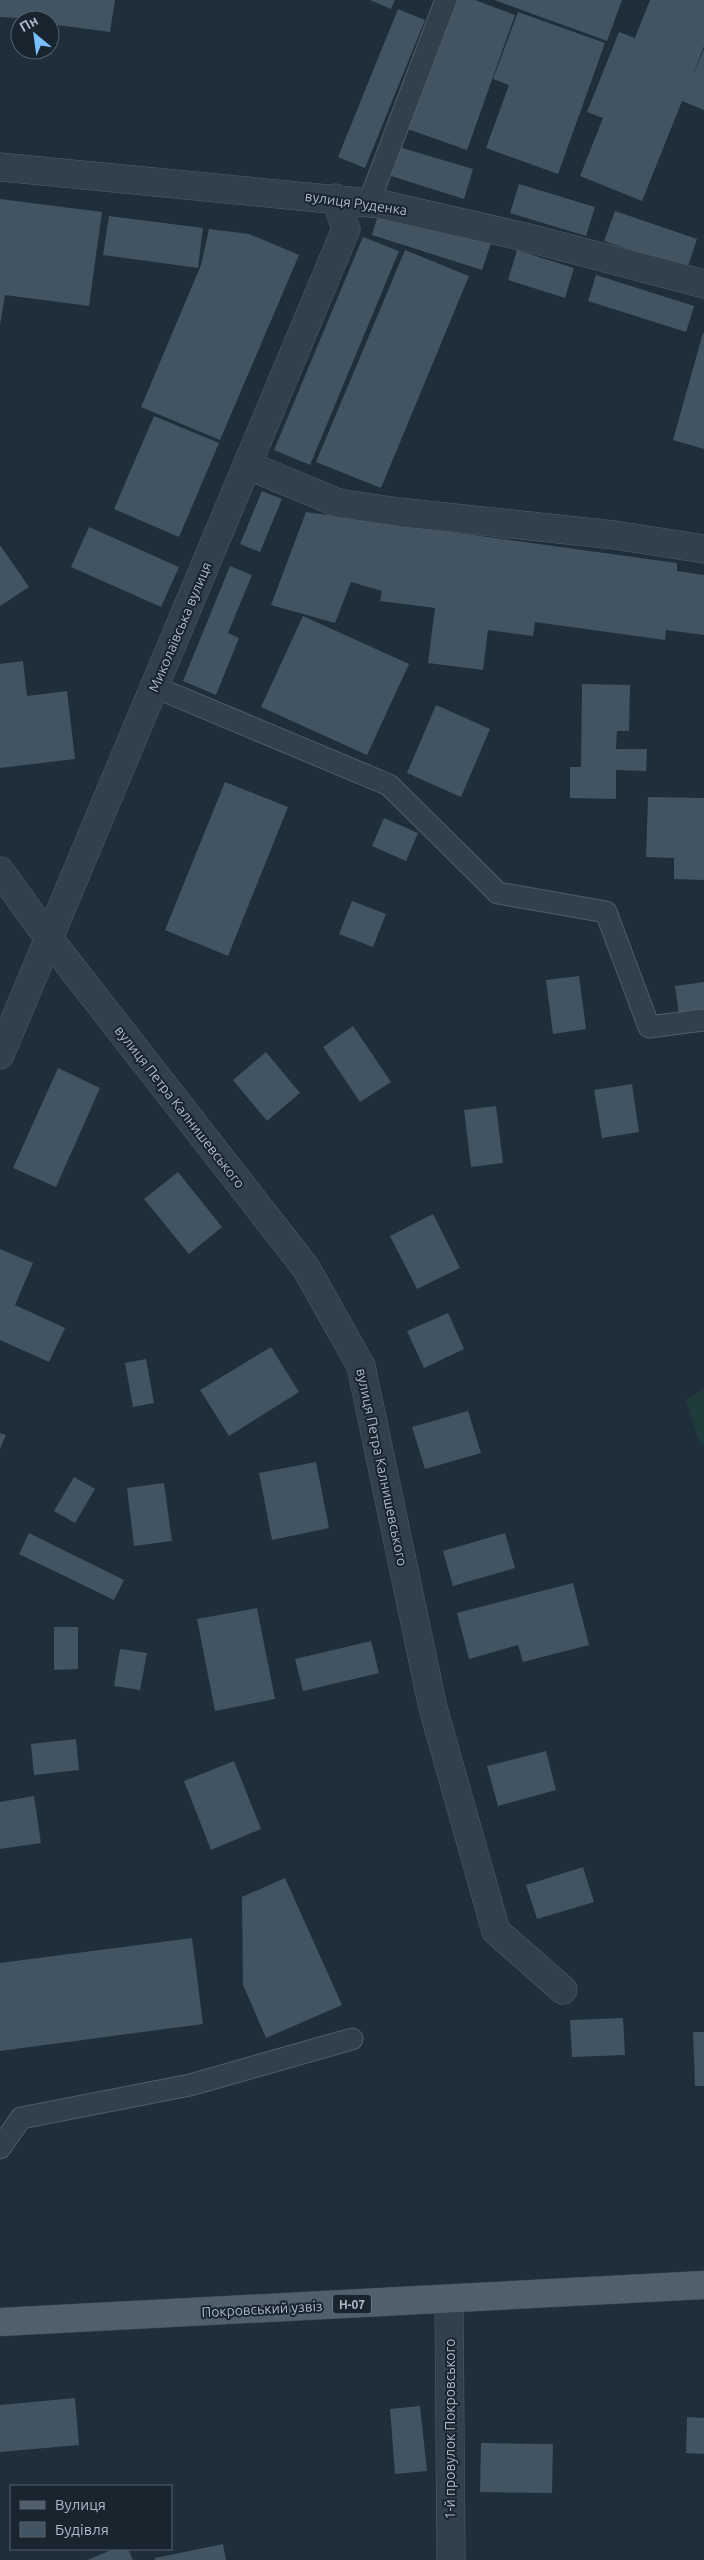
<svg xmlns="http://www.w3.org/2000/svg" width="704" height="2560" font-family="Ubuntu,sans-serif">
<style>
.green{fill:#203b3b}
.building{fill:#425462}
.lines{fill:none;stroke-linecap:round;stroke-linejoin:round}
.lane-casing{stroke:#505d68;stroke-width:23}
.street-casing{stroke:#505d68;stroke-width:29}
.primary-casing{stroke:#3c4954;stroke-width:29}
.lane{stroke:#32404b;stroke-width:21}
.street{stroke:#32404b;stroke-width:28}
.primary{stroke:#505f6b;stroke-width:28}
.labels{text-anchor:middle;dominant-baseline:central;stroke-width:4;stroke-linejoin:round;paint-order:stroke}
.shield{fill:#18252f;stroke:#808d99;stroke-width:1}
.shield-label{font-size:12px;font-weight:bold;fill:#adbac7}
.street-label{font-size:14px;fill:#adbac7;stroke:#18252f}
</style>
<rect width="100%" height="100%" fill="#1e2e3a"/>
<polygon class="green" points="704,1389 704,1446 699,1441 686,1400"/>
<g class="building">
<polygon points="0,0 115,0 110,32 50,24 50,20 0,17"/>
<polygon points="370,0 395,0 391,9"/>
<polygon points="450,0 475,0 515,15 467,150 405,128"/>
<polygon points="494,0 622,0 607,41"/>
<polygon points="650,0 704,0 704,46 691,80 704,49 704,110 682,101 642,201 580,176 603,118 587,112 619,32 635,38"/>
<polygon points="398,9 425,20 365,168 338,157"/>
<polygon points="518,12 605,43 558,174 486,148 509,85 493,79"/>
<polygon points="399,147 473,169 464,199 391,176"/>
<polygon points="519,184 595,207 586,236 510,213"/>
<polygon points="0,199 102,212 89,306 5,295 0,325"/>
<polygon points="380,208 491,243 482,270 372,235"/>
<polygon points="615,211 697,239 687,269 604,241"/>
<polygon points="109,216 203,228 198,268 103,255"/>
<polygon points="209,229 249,234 299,255 220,440 141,407 201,265"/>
<polygon points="363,237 399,251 310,465 274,450"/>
<polygon points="405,250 469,276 381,488 316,462"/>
<polygon points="517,250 574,268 565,298 508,280"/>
<polygon points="596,275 694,306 686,332 588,301"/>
<polygon points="703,333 704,333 704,449 673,440"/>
<polygon points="154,416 219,443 179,537 114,509"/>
<polygon points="262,491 282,499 260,552 240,544"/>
<polygon points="306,512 677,563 677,571 704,575 704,635 666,630 665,640 535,622 533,636 488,630 483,670 428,663 435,608 380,601 382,591 351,582 335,623 271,605"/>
<polygon points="89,527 179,567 161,607 71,567"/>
<polygon points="0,545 29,587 0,606"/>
<polygon points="230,566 252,575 228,633 239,638 216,695 183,681"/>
<polygon points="303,616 409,664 367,755 261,707"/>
<polygon points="23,661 27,696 67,691 75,759 0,768 0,664"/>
<polygon points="582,684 630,685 629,731 617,731 616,749 647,749 646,771 616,770 616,799 570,798 570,767 581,767"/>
<polygon points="436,705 490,729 461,797 407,773"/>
<polygon points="225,782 288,807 228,956 165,930"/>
<polygon points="648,797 704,798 704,880 674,879 674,858 646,857"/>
<polygon points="384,818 418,833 406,861 372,846"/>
<polygon points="352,901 386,914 373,947 339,934"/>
<polygon points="579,976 586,1029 553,1034 546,980"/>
<polygon points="704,982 704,1012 679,1015 675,986"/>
<polygon points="353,1026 391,1082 360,1102 323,1047"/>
<polygon points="266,1052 300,1093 267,1121 233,1080"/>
<polygon points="58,1068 100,1088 56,1187 13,1168"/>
<polygon points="632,1084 639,1132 602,1138 594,1090"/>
<polygon points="496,1106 503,1163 471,1167 464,1110"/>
<polygon points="178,1172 222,1227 189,1254 144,1199"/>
<polygon points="433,1214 460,1268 417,1289 390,1236"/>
<polygon points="0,1249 33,1263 15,1305 65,1328 49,1362 0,1340"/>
<polygon points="448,1313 464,1349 424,1368 407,1331"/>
<polygon points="271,1347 299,1392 229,1436 200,1390"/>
<polygon points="146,1359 154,1403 133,1407 125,1363"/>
<polygon points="468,1411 481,1453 425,1469 412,1427"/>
<polygon points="0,1433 6,1435 0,1449"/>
<polygon points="316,1462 329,1528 272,1540 259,1473"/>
<polygon points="74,1477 95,1489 75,1523 54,1511"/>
<polygon points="164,1483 172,1541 134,1546 127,1488"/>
<polygon points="29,1533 124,1580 114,1600 19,1554"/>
<polygon points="505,1533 515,1568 453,1586 443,1551"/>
<polygon points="573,1583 589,1645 523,1662 518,1645 469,1659 457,1613"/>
<polygon points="257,1608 275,1699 215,1711 197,1619"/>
<polygon points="54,1627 78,1627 78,1669 54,1670"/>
<polygon points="371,1641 379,1673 303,1691 295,1659"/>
<polygon points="120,1649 147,1653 140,1690 114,1686"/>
<polygon points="76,1739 79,1770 34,1775 31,1744"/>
<polygon points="546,1751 556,1790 498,1806 487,1766"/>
<polygon points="234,1761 261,1829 211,1850 184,1781"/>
<polygon points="34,1796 41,1843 0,1849 0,1802"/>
<polygon points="583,1867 594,1902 537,1919 526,1885"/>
<polygon points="285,1878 342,2005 266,2038 243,1985 242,1897"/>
<polygon points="192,1938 203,2024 0,2051 0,1963"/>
<polygon points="623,2018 625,2055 572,2057 570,2020"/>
<polygon points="693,2032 704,2032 704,2086 695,2086"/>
<polygon points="75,2398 79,2445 0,2452 0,2405"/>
<polygon points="420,2406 427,2471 395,2474 390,2409"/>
<polygon points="687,2417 704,2418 704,2454 686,2453"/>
<polygon points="481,2443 553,2444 552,2493 480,2492"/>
<polygon points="223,2544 226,2560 155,2560 155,2558"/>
<polygon points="114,2549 128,2549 133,2560 87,2560"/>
</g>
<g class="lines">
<defs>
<g id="lane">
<polyline points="369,202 446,0"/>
<polyline points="155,687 389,785 498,893 606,912 649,1027 704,1020"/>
<polyline points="0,2148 21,2118 190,2085 352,2039"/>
</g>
<g id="street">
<polyline points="0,167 380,204 533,239 704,284"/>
<polyline points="247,465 338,503 399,512 614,535 704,549"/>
<polyline points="0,871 50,940 306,1268 361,1366 433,1708 496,1931 563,1990"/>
<polyline points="0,1055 346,229 335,198"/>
<polyline points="449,2299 451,2560"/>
</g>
<polyline id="primary" points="0,2322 704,2285"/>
</defs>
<use href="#lane" class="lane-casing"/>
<use href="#street" class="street-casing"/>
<use href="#primary" class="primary-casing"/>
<use href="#lane" class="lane"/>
<use href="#street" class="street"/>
<use href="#primary" class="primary"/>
</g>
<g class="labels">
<rect class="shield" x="333" y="2294.5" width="38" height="19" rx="4"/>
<g class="shield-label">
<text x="352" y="2304">Н-07</text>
</g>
<g class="street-label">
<text transform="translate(356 203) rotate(8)">вулиця Руденка</text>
<text transform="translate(180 627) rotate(-67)">Миколаївська вулиця</text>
<text transform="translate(180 1107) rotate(52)">вулиця Петра Калнишевського</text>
<text transform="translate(382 1467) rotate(78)">вулиця Петра Калнишевського</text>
<text transform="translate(262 2309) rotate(-3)">Покровський узвіз</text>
<text transform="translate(450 2429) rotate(-90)">1-й провулок Покровського</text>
</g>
</g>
<rect x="10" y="2485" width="162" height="65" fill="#18252f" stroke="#54616c"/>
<rect x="20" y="2501" width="25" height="8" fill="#505f6b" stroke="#54616c"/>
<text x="55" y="2510" font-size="15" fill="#adbac7">Вулиця</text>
<rect x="20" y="2522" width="25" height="15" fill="#425462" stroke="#54616c"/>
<text x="55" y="2535" font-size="15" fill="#adbac7">Будівля</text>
<g transform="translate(35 35) rotate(331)"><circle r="24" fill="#18252f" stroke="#54616c"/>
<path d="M0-4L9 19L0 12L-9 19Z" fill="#7abfff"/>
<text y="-8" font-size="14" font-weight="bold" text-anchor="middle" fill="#adbac7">Пн</text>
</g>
</svg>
